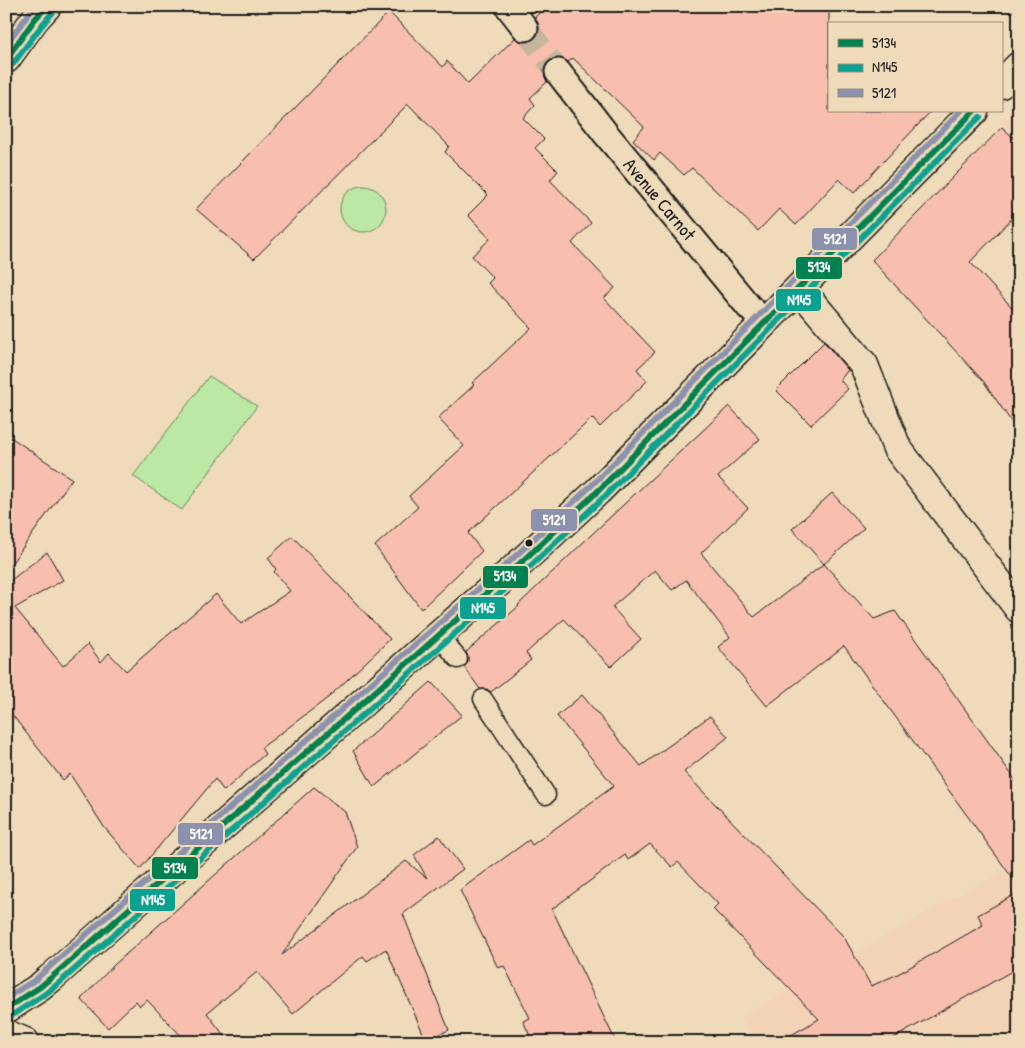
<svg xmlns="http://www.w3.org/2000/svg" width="1025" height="1048" font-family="'Patrick Hand',sans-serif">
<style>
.built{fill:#f2d3b6}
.green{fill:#bbe8a5;stroke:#6c8260}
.building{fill:#f8bfaf;stroke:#1c1c1c}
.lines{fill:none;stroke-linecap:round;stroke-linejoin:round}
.pedestrian-tunnel{stroke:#c5b59a;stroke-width:25;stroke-dasharray:25 12;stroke-linecap:butt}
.service-casing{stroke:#1c1c1c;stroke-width:21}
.pedestrian-casing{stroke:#1c1c1c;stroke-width:29}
.minor-casing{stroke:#1c1c1c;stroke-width:31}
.tertiary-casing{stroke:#1c1c1c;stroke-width:31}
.secondary-casing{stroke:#1c1c1c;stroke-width:31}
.service{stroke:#efdbb9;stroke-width:18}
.pedestrian{stroke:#efdbb9;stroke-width:25}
.minor{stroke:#efdbb9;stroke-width:28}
.tertiary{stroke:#efdbb9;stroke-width:28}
.secondary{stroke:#efdbb9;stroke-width:28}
.bus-1-casing{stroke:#efdbb9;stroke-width:10}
.bus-2-casing{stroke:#efdbb9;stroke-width:10}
.bus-3-casing{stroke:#efdbb9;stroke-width:10}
.bus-1{stroke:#00814f;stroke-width:6}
.bus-2{stroke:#0ba190;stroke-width:6}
.bus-3{stroke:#8c92ae;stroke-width:6}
.bus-dot{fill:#1c1c1c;stroke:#efdbb9;stroke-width:2}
.labels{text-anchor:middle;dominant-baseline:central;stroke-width:5;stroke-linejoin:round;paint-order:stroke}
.street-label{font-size:19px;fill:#1c1c1c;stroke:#efdbb9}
.line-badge{stroke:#efdbb9;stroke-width:2}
.badge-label{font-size:14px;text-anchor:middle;font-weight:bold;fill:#fff}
</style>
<rect width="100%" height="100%" fill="#efdbb9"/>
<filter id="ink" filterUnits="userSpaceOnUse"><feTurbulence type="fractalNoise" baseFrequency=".02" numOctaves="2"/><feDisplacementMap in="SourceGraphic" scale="10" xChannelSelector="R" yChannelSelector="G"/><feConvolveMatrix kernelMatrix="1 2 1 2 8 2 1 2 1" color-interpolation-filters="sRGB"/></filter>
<g filter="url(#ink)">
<g class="built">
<polygon points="1019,108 1019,142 1002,124"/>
<polygon points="1019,861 1019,1042 755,1042 741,1016"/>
</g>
<g class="green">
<circle cx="363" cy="209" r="23"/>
<polygon points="209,376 257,406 182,510 133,476"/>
</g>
<g class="building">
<polygon points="547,6 829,6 829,111 931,111 854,193 839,179 796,225 779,209 758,231 692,168 684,175 660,153 654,160 633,140 644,127 573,58 568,62 563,59 557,58 549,61 545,66 544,73 547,82 530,98 535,105 523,118 544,139 535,148 558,171 550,180 591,223 572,243 615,288 604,298 655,352 637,369 647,381 600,427 592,418 468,533 482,551 421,609 375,546 418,507 409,496 464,446 438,418 474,385 472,383 531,328 488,283 493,278 472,256 490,239 468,215 488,195 445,152 449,146 408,104 254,259 196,209 389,12 443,67 447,61 468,84 515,38 520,41 526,42 534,39 538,33 539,27 535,17"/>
<polygon points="1002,127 1019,143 1019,211 970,262 1019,315 1019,433 984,382 872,260"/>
<polygon points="824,342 848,370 840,380 848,389 811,425 776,390"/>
<polygon points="729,406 760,439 718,477 748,508 701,553 754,617 824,564 874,619 895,611 1019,785 1019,887 844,646 767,706 718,647 730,637 686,580 672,590 655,570 612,607 641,639 611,667 564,619 526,653 531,660 491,692 487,689 480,689 464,667 468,662 468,657 466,652 519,606 518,605 590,536"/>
<polygon points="6,434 72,479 6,571"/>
<polygon points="832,493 864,528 824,564 792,529"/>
<polygon points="292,536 390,639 329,697 261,748 265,754 224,791 215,779 140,869 104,827 70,774 63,780 6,707 6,584 47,552 63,580 15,608 63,666 88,644 101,662 109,653 126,671 216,594 241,624 290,591 274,572 276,569 268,558"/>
<polygon points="431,682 462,715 374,787 353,751"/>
<polygon points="582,695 641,766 710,716 728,737 684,772 844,937 871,986 898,974 983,925 978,915 1019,892 1019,967 887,1042 779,1042 819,1019 713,909 718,904 678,862 672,867 650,844 628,860 625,855 552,909 616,1042 533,1042 523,1021 530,1018 504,966 498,968 460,890 529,840 532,845 614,786 557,716"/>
<polygon points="314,787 345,812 357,847 282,955 406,861 427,878 414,855 439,836 463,869 403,914 449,1030 426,1040 386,949 367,961 363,956 293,1014 257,972 207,1013 229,1042 187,1042 147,1000 140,1006 136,1001 108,1028 81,999 114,965"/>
</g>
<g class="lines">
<polyline class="pedestrian-tunnel" points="525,28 558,72"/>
<defs>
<g id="service">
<polyline points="438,635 458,659"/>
<polyline points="483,699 546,795"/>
</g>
<g id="pedestrian">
<polyline points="508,6 525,28"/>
<polyline points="558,72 606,134 749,307 765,323"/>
</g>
<g id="minor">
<polyline points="6,59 35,19 47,6"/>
<polyline points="800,289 864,365 897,448 1019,609"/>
</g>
<g id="tertiary">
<polyline points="1001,84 1019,66"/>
<polyline points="6,1009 40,987 52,977 515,568 598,491 974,111"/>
</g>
<polyline id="secondary" points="6,1034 25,1042"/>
</defs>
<use href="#service" class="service-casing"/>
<use href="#pedestrian" class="pedestrian-casing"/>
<use href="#minor" class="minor-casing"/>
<use href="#tertiary" class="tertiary-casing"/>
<use href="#secondary" class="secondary-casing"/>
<use href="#service" class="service"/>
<use href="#pedestrian" class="pedestrian"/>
<use href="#minor" class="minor"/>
<use href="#tertiary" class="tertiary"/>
<use href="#secondary" class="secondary"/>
<defs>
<g id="bus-1">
<polyline points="6,59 35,19 47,6"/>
<polyline points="6,1009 40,987 52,977 515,568 598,491 974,111"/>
</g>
<g id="bus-2">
<polyline points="13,64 42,25 53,12"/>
<polyline points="11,1016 45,994 58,984 521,575 604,497 980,117"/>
</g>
<g id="bus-3">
<polyline points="6,44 35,6"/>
<polyline points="6,998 35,980 46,970 509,562 592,485 961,111"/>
</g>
</defs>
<use href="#bus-1" class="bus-1-casing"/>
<use href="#bus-2" class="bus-2-casing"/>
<use href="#bus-3" class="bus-3-casing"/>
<use href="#bus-1" class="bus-1"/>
<use href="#bus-2" class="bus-2"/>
<use href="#bus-3" class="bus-3"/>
</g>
</g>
<circle class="bus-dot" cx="529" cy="543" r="4.5"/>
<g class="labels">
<g class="street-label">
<text transform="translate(660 199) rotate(50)">Avenue Carnot</text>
</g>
</g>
<g class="line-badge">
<rect x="811" y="227" width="47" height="24" rx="5" fill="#8c92ae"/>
<rect x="795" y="256" width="48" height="24" rx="5" fill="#00814f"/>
<rect x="775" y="288" width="47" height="24" rx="5" fill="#0ba190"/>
<rect x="530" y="508" width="48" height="24" rx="5" fill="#8c92ae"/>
<rect x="482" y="565" width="47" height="24" rx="5" fill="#00814f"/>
<rect x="459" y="596" width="48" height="24" rx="5" fill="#0ba190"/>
<rect x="177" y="822" width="47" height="24" rx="5" fill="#8c92ae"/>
<rect x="151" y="856" width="48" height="24" rx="5" fill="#00814f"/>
<rect x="129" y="888" width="47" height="24" rx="5" fill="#0ba190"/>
</g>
<g class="badge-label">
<text x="835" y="244">5121</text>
<text x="819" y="272">5134</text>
<text x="799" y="305">N145</text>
<text x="554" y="525">5121</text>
<text x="505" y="581">5134</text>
<text x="483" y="613">N145</text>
<text x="201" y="839">5121</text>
<text x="175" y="873">5134</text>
<text x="153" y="905">N145</text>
</g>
<rect width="1025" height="1048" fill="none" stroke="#efdbb9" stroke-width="25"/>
<rect x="12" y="12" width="1000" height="1023" fill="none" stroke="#1c1c1c" stroke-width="2" filter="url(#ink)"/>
<rect x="828" y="22" width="175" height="90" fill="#efdbb9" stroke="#9b8f7a"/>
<rect x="838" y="39" width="25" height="8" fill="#00814f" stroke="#9b8f7a"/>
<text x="872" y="48" font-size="15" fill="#1c1c1c">5134</text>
<rect x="838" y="64" width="25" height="8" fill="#0ba190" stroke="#9b8f7a"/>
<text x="872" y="72" font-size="15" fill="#1c1c1c">N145</text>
<rect x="838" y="89" width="25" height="8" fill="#8c92ae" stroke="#9b8f7a"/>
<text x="872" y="98" font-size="15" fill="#1c1c1c">5121</text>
</svg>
